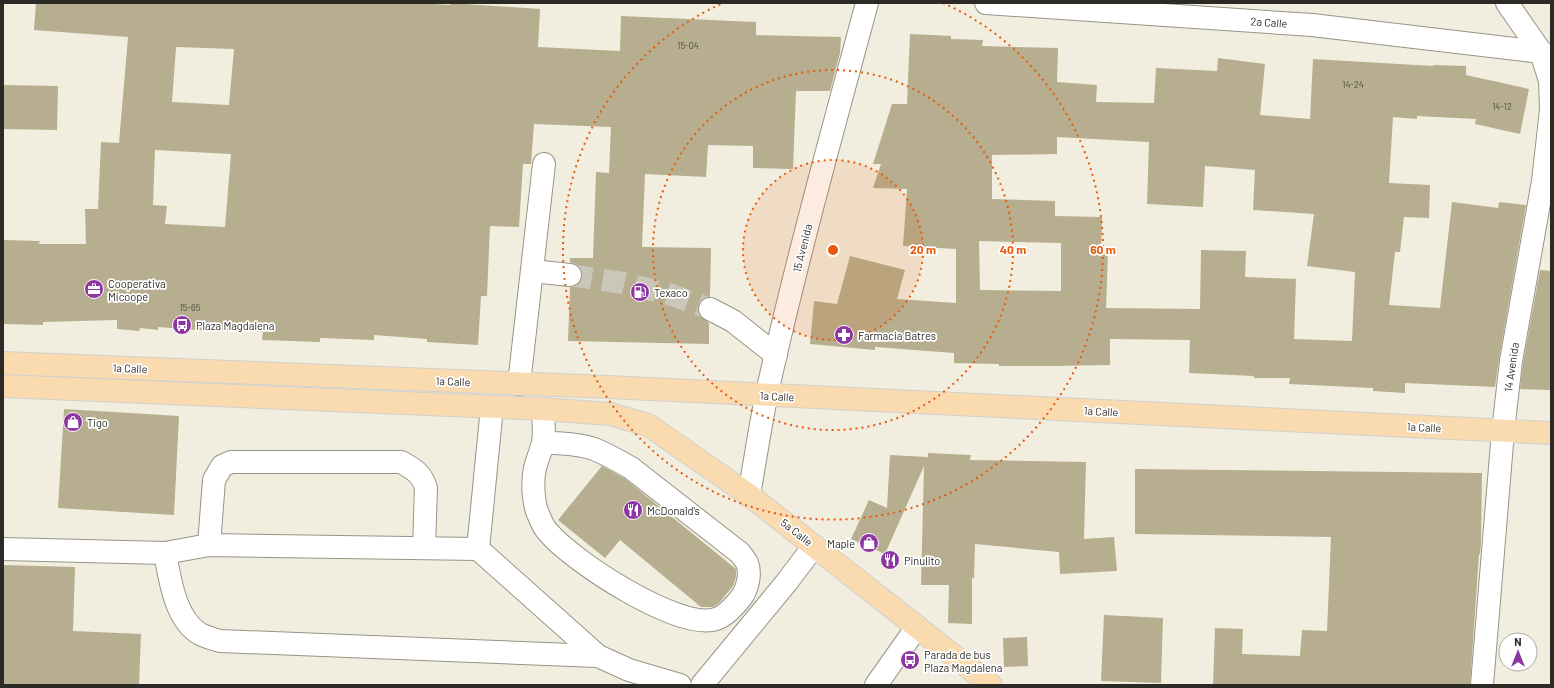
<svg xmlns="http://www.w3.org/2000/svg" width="1554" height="688" font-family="Barlow,sans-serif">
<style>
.building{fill:#b6ae8e;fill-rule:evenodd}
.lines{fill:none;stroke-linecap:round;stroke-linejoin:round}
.minor-tunnel{stroke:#cac7ba;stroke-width:22;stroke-dasharray:22 11;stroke-linecap:butt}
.minor-casing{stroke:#979486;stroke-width:24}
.major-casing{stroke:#d0d0cf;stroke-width:24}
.minor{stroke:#fff;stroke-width:22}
.major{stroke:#fadaaf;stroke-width:22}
.ring{fill:none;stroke:#e8590c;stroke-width:2;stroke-dasharray:2 4}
.labels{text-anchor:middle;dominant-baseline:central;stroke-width:3.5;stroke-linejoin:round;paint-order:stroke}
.number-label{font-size:9px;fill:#4e4b3f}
.street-label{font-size:11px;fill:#2b2a25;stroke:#fff}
.poi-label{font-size:11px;fill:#2b2a25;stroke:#fff;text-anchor:start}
.centre{fill:#e8590c;stroke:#fff;stroke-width:2}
.ring-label{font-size:12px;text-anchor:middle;font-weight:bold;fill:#e8590c;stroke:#fff;stroke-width:3.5;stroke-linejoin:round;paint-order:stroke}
</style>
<rect width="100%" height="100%" fill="#f2eedf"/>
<g class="building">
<path d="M36,3H418L450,5V3L540,9L538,47L620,51L621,16L756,22V35L841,37L840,53L830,91H796L793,169L753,168V146L708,145L706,177L645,174L642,247L711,248L710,297L703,299L699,304L698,309L700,316L709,323V344L568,341L570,287L575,286L580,283L582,276L581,270L578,265L570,262V258H593L596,172L609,173L611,127L534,124L531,164H523L519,227L490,226L487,296H481L478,345L427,342V339L374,335V340L320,338V342L262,340L263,332L211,329V331L158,327V330L140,328L139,331L117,329V320L43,322V325L3,324V240L40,241L39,244H86L85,209H98L101,142L119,143L128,37L34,30ZM176,47L234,49L229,105L172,102ZM155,150L231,154L225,227L165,224L167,206L153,205Z"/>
<path d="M910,34L951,36V39L983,40L982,46L1058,48L1057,82L1097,85L1096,102L1154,103L1156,68L1217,71L1218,58L1265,64L1260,115L1310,119L1313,59L1433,66V65L1466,66V75L1529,89L1520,134L1475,124L1476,119L1417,116V119L1393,117L1389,183L1430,185L1429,218L1404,217L1400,252H1395L1389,305L1440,308L1452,202L1498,208L1499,202L1526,205L1499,359L1495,387L1405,383V393L1373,391V388L1289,384L1290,378H1254V376L1189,373L1190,340L1110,339V365L1051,366H999V364L954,363V353L875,347V350L810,344L814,301L837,304L850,256L905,270L897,299L956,303V249L903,246L907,189L873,188L881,164H873L892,104H907ZM1057,137L1149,142L1147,204L1203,207L1205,166L1255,170L1253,210L1314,214L1307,266L1355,272L1352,341L1294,339L1296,279L1245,277L1246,251L1201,250L1200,309L1106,308L1108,250L1101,249L1102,217L1055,216V201L992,199V155L1057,154ZM979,241L1061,243V291L980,290Z"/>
<polygon points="3,85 58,86 57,130 3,129"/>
<polygon points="1540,270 1551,271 1551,390 1520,389 1523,363"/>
<polygon points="64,409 179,416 174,515 58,508"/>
<polygon points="928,453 971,455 970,460 1086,462 1084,539 1114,537 1117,571 1060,574 1059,552 975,544 974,578 972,578 972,624 948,623 949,585 921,585 924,466 885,554 851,539 869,500 887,508 890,455 928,457"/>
<polygon points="602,466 624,478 736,569 736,577 733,586 719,603 713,607 701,607 620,540 605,558 558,520"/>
<polygon points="1135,469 1482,473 1481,542 1480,554 1479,554 1470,685 1213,685 1215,628 1243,629 1242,654 1300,656 1302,630 1327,631 1331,537 1135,534"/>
<polygon points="3,565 75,567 73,631 141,634 139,685 3,685"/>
<polygon points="1104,615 1163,618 1161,683 1101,681"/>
<polygon points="1027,637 1028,666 1004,667 1003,638"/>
</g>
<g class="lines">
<polyline class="minor-tunnel" points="570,275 623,283 672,295 710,309"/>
<defs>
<g id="minor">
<polyline points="986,3 1312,25 1541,52 1550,56"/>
<polyline points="532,271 570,275"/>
<polyline points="710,309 733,321 776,355"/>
<polyline points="519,384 544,164"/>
<path d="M543,442C559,444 578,443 594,449C606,454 619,461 631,468L740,553C742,556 745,559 747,563C751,573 748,586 743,595C737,603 726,616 716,619C679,631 572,561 548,532C544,528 541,521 539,516C533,505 532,481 535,468C537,460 541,451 543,442C545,432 543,420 543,409"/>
<path d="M749,495C755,461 760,427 767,393C796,262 832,133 867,3"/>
<path d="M209,545L214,480L222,466L231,462H401C414,469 422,474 426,488L424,548"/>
<polyline points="3,549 165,553 209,545 478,549 492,407"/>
<polyline points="478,549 598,656 629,670 680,685"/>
<path d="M165,553C170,580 175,619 200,634C206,637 213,639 220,641L598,656"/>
<polyline points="702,685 786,583 814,546"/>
<polyline points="876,685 917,627"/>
<polyline points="1482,685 1503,431 1511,361 1543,181 1551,110 1550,81 1541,52 1507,3"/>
</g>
<g id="major">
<polyline points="3,363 609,387 1551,433"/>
<polyline points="3,386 543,409 610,414 648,425 749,495 991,685"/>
</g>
</defs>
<use href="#minor" class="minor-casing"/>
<use href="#major" class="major-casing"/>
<use href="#minor" class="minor"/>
<use href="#major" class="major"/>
</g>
<circle cx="833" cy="250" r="90" fill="#e8590c" fill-opacity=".12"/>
<g class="ring">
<circle cx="833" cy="250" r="90"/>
<circle cx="833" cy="250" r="180"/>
<path d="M943 3A270 270 0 1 1 723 3"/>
</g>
<defs>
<symbol id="office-disc" viewBox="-11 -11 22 22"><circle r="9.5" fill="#8d35a1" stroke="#fff"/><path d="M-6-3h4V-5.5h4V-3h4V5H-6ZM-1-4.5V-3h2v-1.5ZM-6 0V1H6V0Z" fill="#fff"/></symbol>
<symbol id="fuel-disc" viewBox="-11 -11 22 22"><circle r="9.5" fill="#8d35a1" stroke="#fff"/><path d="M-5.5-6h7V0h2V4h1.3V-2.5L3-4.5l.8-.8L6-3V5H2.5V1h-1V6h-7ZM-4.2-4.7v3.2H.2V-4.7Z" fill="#fff"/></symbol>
<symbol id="bus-disc" viewBox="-11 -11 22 22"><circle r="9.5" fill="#8d35a1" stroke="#fff"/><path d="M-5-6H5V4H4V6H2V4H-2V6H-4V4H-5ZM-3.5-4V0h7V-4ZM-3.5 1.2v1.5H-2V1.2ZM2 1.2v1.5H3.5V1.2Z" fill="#fff"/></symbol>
<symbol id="pharmacy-disc" viewBox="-11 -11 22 22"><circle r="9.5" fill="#8d35a1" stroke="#fff"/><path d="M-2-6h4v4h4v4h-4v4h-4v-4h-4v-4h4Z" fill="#fff"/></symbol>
<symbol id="shop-disc" viewBox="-11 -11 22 22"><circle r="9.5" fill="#8d35a1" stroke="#fff"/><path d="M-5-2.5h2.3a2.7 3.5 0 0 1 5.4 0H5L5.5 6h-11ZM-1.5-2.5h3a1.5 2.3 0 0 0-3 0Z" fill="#fff"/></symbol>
<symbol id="restaurant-disc" viewBox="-11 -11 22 22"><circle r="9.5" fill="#8d35a1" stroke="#fff"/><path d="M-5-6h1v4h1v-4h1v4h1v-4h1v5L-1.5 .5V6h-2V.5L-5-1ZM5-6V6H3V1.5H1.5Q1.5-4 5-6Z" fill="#fff"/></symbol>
</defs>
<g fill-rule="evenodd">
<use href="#office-disc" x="83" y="278" width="22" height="22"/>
<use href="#fuel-disc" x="629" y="281" width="22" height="22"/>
<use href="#bus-disc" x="171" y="314" width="22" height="22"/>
<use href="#pharmacy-disc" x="833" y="324" width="22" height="22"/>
<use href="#shop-disc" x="62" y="411" width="22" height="22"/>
<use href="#restaurant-disc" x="622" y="499" width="22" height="22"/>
<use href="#shop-disc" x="858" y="532" width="22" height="22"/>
<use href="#restaurant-disc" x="879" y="549" width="22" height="22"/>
<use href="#bus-disc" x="899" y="649" width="22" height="22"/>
</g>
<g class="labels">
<g class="number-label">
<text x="688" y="45">15-04</text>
<text x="1353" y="84">14-24</text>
<text x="1502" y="106">14-12</text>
<text x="190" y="307">15-65</text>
</g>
<g class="street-label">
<text transform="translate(1269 22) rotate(4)">2a Calle</text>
<text transform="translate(802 248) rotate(-76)">15 Avenida</text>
<text transform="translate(1511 367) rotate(-82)">14 Avenida</text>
<text transform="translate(130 368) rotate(2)">1a Calle</text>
<text transform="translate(453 381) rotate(2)">1a Calle</text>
<text transform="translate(777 396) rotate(3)">1a Calle</text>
<text transform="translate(1101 411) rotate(3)">1a Calle</text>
<text transform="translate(1424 427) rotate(3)">1a Calle</text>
<text transform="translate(797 532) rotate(38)">5a Calle</text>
</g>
<g class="poi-label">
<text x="108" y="283">Cooperativa<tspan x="108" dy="13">Micoope</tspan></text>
<text x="654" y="292">Texaco</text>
<text x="196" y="325">Plaza Magdalena</text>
<text x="858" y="335">Farmacia Batres</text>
<text x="87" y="422">Tigo</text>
<text x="647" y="510">McDonald's</text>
<text x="855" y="543" text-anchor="end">Maple</text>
<text x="904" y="560">Pinulito</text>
<text x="924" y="654">Parada de bus<tspan x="924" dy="13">Plaza Magdalena</tspan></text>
</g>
</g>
<circle cx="833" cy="250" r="6" class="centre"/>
<g class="ring-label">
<text x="923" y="254">20 m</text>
<text x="1013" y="254">40 m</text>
<text x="1103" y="254">60 m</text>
</g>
<rect width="1554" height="688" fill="none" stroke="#2b2a25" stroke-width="8"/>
<g transform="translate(1518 652)"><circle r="19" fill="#ffffff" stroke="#aaaaa8"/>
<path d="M0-3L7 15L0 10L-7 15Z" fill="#8d35a1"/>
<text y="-6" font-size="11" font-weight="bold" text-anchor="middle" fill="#2b2a25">N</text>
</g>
</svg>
